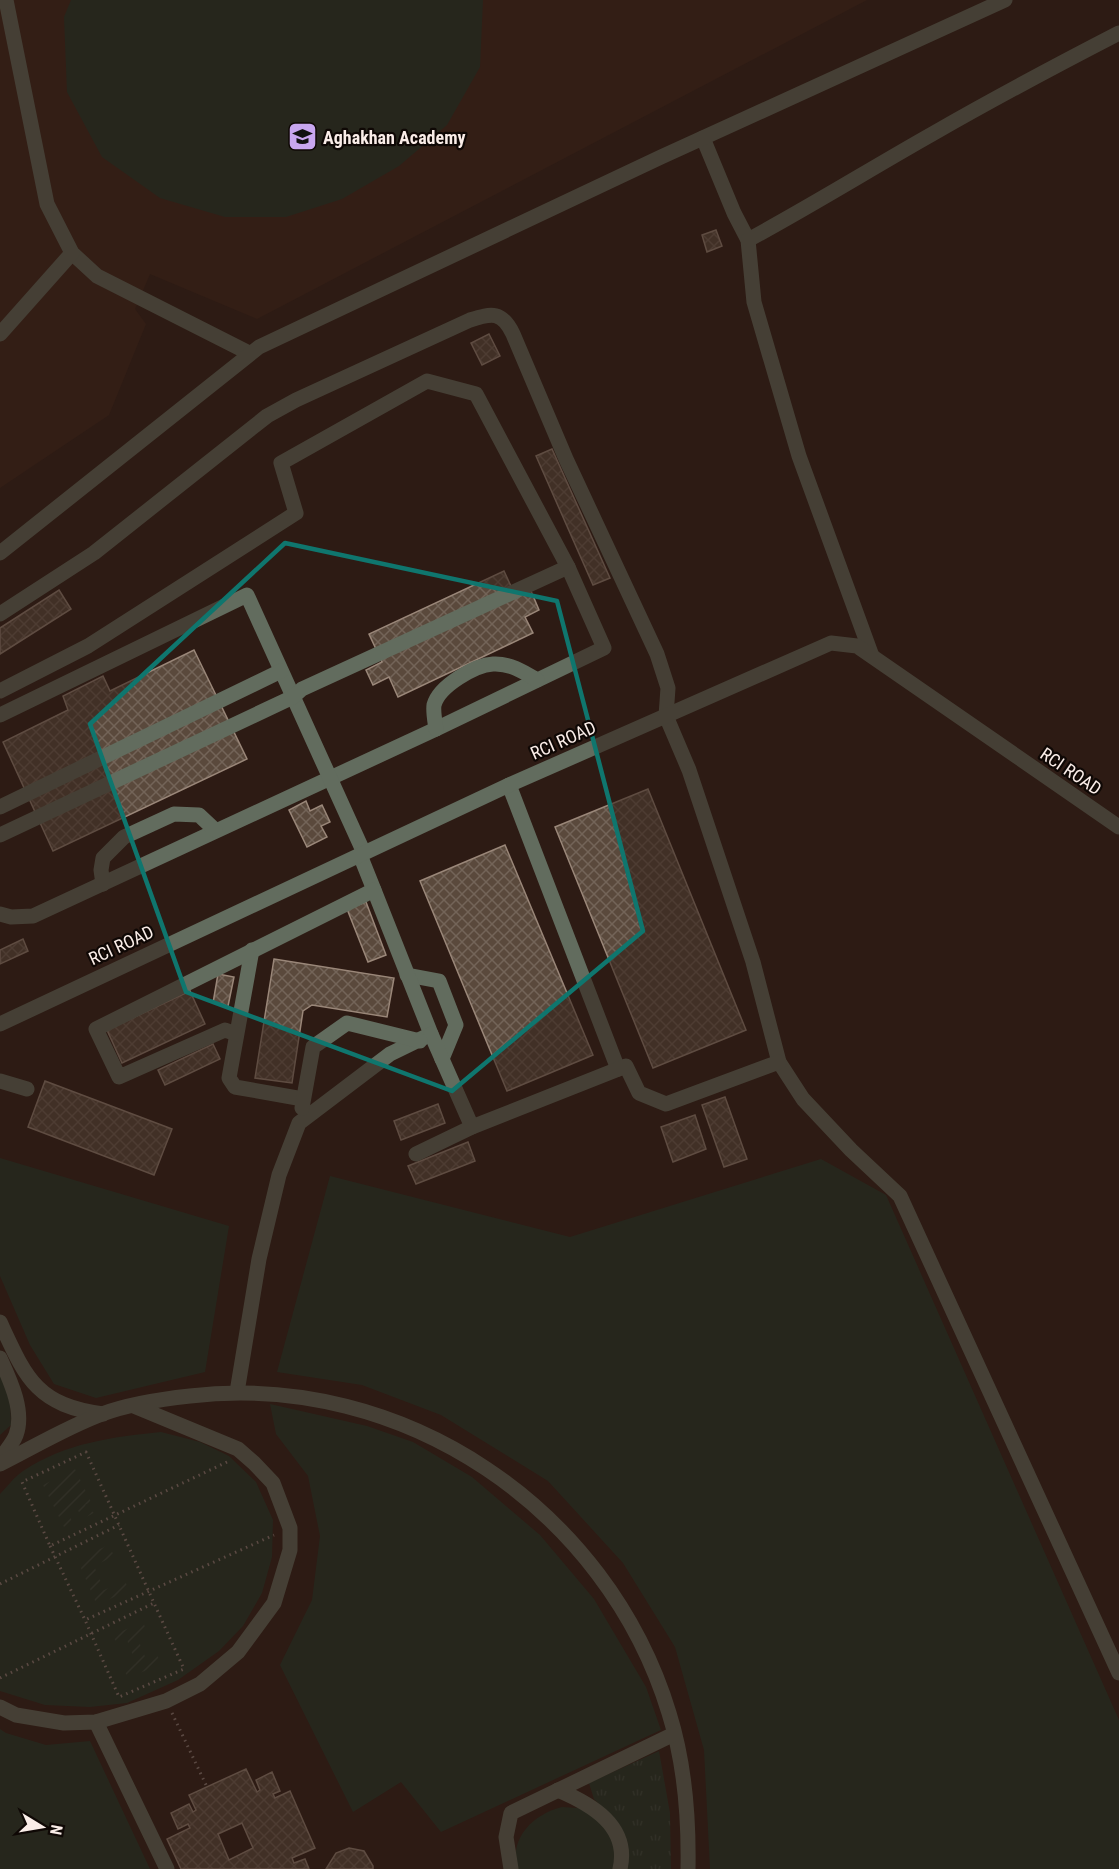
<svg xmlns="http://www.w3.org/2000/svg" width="1119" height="1869" font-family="'Roboto Condensed',sans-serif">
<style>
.built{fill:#3a2218}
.grass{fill:#1e3427}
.park{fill:url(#park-tufts)}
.garden{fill:url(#garden-furrows)}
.building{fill:url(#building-cross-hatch);stroke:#9a8779;stroke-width:1.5;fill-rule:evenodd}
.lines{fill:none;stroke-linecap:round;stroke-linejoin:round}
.path{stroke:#92827c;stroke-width:3;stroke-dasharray:1.5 4.5;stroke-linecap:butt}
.minor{stroke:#626c5e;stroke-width:15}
.marked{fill:none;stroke:#0f766e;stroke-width:4.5;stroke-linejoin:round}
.labels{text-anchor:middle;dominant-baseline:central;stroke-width:4.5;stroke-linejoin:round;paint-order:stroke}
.poi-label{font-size:18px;font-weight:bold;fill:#faede8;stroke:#0f0805;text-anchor:start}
.street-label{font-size:18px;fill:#faede8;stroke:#0f0805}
</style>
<defs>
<pattern id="park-tufts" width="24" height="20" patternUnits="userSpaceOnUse" patternTransform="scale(1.5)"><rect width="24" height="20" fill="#1e3427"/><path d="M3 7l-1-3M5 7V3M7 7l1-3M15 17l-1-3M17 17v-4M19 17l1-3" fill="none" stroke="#34483c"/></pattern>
<pattern id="garden-furrows" width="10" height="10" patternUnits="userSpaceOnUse" patternTransform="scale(1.5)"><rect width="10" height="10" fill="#1e3427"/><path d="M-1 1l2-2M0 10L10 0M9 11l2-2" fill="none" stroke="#34483c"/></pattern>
<pattern id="building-cross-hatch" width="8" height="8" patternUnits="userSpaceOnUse" patternTransform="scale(1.5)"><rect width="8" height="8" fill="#5a493c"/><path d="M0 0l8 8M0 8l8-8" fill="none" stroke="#736458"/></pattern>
</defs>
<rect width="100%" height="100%" fill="#2d1b14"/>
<polygon class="built" points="0,0 867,0 257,319 150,274 135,309 146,324 109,415 0,488"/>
<g class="grass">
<polygon points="71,0 483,0 480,67 447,125 399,166 342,199 286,217 225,217 160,198 102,157 67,92 64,17"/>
<polygon points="0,1158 229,1226 205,1372 96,1398 54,1384 30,1345 0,1276"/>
<polygon points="821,1159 886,1195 1119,1720 1119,1869 710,1869 704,1750 675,1647 623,1563 548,1481 441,1415 362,1385 277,1372 330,1176 570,1237"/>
<polygon points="0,1373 10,1394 11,1425 0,1435"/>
<polygon points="270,1404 367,1426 413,1442 472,1477 540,1535 594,1599 646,1687 661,1730 441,1832 401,1782 353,1812 280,1665 312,1600 320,1536 308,1476 276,1434"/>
<path d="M161,1432L200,1442L229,1456L256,1482L273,1520L272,1557L262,1593L243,1626L219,1651L178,1680L127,1703L90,1707L45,1705L0,1691V1494C7,1487 14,1477 23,1471C65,1443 112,1437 161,1432Z"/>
<polygon points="0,1729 6,1733 46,1745 90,1741 150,1869 0,1869"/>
<path d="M562,1807L578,1808L593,1814L615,1841L616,1869H517C509,1837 534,1814 562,1807Z"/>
</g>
<polygon class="park" points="659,1751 670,1813 671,1869 627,1869 618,1824 594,1799 589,1783"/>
<g class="garden">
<polygon points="75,1469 91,1502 85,1505 94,1513 86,1517 74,1508 67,1511 73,1523 64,1527 43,1485"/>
<polygon points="109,1545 114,1556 94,1566 104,1590 125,1581 129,1590 97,1605 77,1559"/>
<polygon points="143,1622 147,1632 137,1637 146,1659 157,1655 161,1664 128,1678 124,1669 136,1663 127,1640 117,1644 113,1635"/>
</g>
<g class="building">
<polygon points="716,230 722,246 707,252 702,235"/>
<polygon points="489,334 500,356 482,365 471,343"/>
<polygon points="552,449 610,578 593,585 536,456"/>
<polygon points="504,571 516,597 531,591 539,610 525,617 533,633 398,697 389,677 373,685 366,670 382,662 369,634"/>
<polygon points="59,590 71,609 0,654 0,628"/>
<polygon points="194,650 247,759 53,851 3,742 68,710 63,696 103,676 110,691"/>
<polygon points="648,789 746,1030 653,1068 555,827"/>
<polygon points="306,801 310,811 322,805 330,822 321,826 327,837 307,847 289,810"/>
<polygon points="505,845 593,1055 507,1091 420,881"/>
<polygon points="366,902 386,955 368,962 347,909"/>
<polygon points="23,939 28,951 0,964 0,950"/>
<polygon points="274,959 394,978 387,1017 312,1005 303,1011 292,1083 255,1078"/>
<polygon points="218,974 234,977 228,1006 213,1003"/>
<polygon points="190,991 205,1024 122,1063 107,1030"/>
<polygon points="213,1044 220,1059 165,1085 158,1070"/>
<polygon points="45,1081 172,1129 154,1175 28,1127"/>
<polygon points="725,1097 747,1159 724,1167 702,1105"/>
<polygon points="438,1104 445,1123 401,1140 394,1121"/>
<polygon points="695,1115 706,1149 673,1162 661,1127"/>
<polygon points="468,1142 475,1161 416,1184 408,1166"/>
<path d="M246,1769L257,1792L260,1790L256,1780L272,1772L280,1791L273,1794L275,1798L290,1791L315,1848L292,1858L294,1863L305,1859L309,1869H181L167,1839L190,1828L188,1824L178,1829L171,1813L189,1804L193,1812L196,1810L189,1795ZM242,1823L253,1848L229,1860L218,1834Z"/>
<polygon points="349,1848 364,1851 373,1866 373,1869 326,1869 336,1853"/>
</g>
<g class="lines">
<g class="path">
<path d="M227,1462L50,1546L22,1482L86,1452C119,1525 151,1597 184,1669L119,1697L85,1620L274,1535"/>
<polyline points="50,1546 85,1620"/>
<polyline points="0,1584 119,1525"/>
<polyline points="0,1678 154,1603"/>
<polyline points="172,1713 207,1787"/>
</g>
<g class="minor">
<polyline points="6,0 47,204 72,253 97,276 249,353"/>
<polyline points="703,138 734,213 748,240 754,302 799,456 872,656"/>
<path d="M748,240C811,206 872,168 934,133C995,98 1057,65 1119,33"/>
<polyline points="0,334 72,253"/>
<polyline points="0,553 259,347 661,157 1005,0"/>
<path d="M0,614L94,553L267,416L296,400L470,320C492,313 502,311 513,334L566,459L657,654L668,688L666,716L689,770L753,962L779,1062L803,1099L851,1150L900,1196L1119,1673"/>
<polyline points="0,691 88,646 296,513 281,463 427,381 476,394 568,567 604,648 436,729 33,916 11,917 0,914"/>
<polyline points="0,715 247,595 364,853"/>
<path d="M436,729C435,722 433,712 434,705C439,686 475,665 493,664C510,663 524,672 537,680"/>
<polyline points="509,785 618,1069"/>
<polyline points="0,807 281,671"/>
<polyline points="0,835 293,697 302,689 568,567"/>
<polyline points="360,855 374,890"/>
<polyline points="103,884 101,870 103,858 124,837 174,814 199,815 215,830"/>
<polyline points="252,950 229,1078 235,1087 303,1099"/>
<polyline points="407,975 439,981 456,1025 442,1059"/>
<polyline points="0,1024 509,785 831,643 857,646 1119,827"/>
<polyline points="236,1034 225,1030 119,1077 96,1029 374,890 431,1034 390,1054 299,1123 279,1175 259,1259 237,1392"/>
<polyline points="431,1034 472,1127"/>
<polyline points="0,1081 27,1089"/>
<polyline points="302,1108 313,1047 347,1023 420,1041"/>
<polyline points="416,1154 472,1127 626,1066 639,1093 666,1104 779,1062"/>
<path d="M0,1322C26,1378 36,1405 103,1414"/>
<path d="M0,1358C10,1380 25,1411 16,1435C13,1443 5,1452 0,1459"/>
<path d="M0,1464C34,1447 67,1427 102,1414C129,1404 162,1399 190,1396C403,1371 607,1509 669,1713C685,1764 689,1816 688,1869"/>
<polyline points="0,1707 16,1715 64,1723 96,1722 166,1701 200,1684 238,1652 274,1603 290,1550 290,1528 273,1483 254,1463 238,1449 134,1406"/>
<polyline points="96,1722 167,1869"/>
<path d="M558,1790C591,1804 630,1826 620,1869"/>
<polyline points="511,1869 506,1837 511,1813 674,1734"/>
</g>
</g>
<path d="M0 0H1119V1869H0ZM285,543L557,601L643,931L452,1091L186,992L90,724Z" fill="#2d1b14" fill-opacity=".55" fill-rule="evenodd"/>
<path class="marked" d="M285,543L557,601L643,931L452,1091L186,992L90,724Z"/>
<defs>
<symbol id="school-square" viewBox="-11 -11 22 22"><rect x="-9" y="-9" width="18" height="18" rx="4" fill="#c8a6ef" stroke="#0f0805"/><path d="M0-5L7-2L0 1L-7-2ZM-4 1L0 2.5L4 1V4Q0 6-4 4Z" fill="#111"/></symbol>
</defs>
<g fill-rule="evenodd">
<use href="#school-square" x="286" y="120" width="33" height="33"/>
</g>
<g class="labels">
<g class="poi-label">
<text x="323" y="137">Aghakhan Academy</text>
</g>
<g class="street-label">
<text transform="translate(563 740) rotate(-24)">RCI ROAD</text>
<text transform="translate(1071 771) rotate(34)">RCI ROAD</text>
<text transform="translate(121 945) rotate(-25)">RCI ROAD</text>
</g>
</g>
<g transform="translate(42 1827) rotate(101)" stroke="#0f0805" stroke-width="4.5" paint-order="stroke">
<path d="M0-4.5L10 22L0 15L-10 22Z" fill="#faede8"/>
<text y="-9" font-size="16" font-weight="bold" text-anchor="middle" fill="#faede8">N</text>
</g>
</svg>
